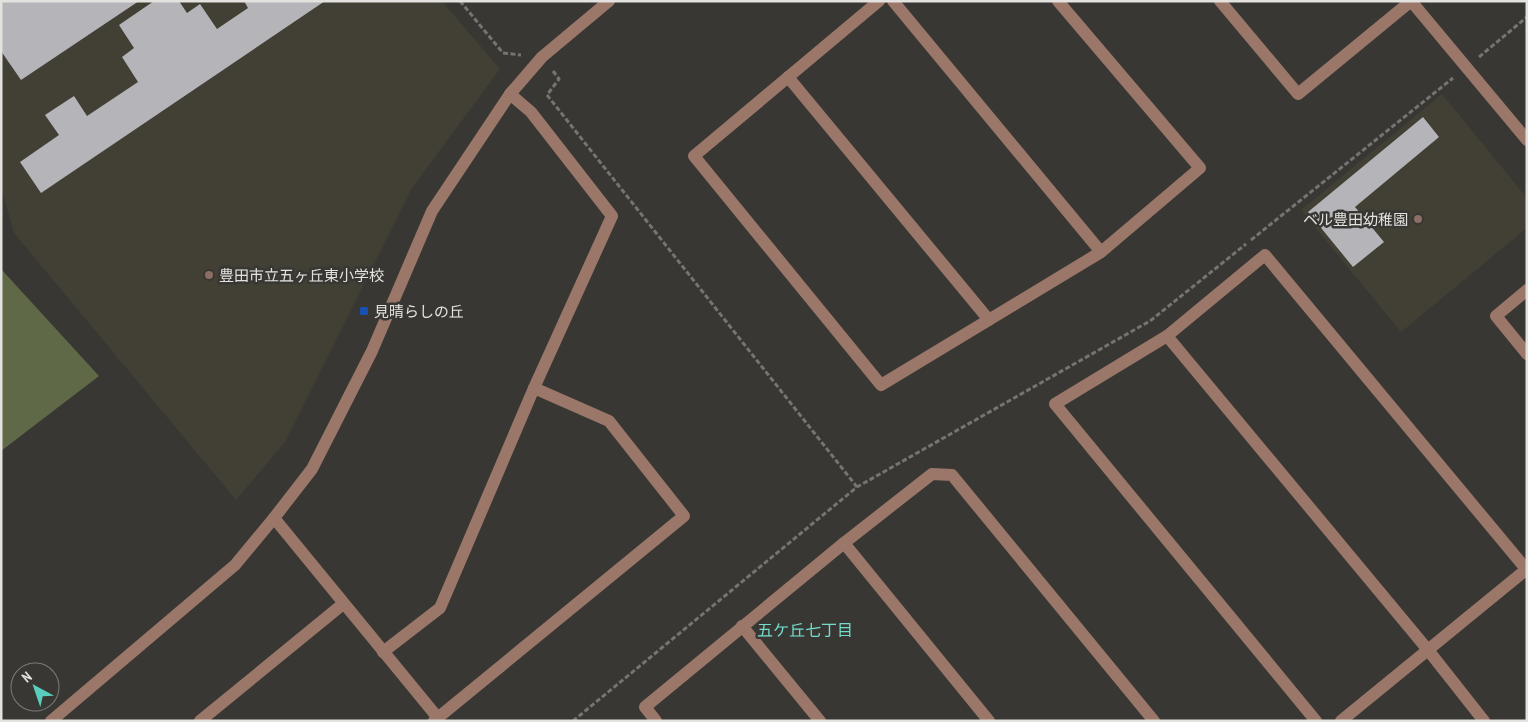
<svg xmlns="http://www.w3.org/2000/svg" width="1528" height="722" font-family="'PT Sans Narrow','Noto Sans JP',sans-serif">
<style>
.built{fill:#423f35}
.forest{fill:#5f6948}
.building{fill:#b4b4b9}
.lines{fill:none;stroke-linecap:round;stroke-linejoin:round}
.path{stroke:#757470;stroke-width:3;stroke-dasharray:5 2.5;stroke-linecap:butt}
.minor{stroke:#9a7768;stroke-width:12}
.education-dot{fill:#8d6e63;stroke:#383733;stroke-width:2}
.transit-dot{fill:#1a4fb4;stroke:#383733;stroke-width:2}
.labels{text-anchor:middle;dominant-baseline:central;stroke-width:5;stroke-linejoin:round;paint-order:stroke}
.poi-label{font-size:15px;fill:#e3e2df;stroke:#383733;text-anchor:start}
.neighbourhood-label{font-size:16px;fill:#74dccc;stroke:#383733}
</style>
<rect width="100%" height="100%" fill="#383733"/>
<g class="built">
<polygon points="1,1 442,1 500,69 412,188 285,442 236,500 14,233 1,188"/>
<polygon points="1442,94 1527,198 1527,228 1401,332 1301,210"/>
</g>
<polygon class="forest" points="1,269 99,376 1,451"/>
<g class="building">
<polygon points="1,1 139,1 21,80 1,51"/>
<polygon points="154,1 179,1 187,13 200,4 217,29 248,8 244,1 325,1 41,193 20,162 59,135 45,115 74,96 87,116 138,82 122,57 134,48 119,25"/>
<polygon points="1423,117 1439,137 1355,207 1384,242 1353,267 1308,212"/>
</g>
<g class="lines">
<g class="path">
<polyline points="460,1 503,53 521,55"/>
<polyline points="1479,57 1527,17"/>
<polyline points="553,71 559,79 547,95 857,487"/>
<polyline points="1251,240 1453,78"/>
<polyline points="573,721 857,487 1150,321 1246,244"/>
</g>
<g class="minor">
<polyline points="879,1 694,156 881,385 1101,252 1200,168 1058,1"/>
<polyline points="893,1 1101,252"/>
<polyline points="1220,1 1298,94 1411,1"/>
<polyline points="1411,1 1527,140"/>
<polyline points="788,77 989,320"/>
<polyline points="1527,290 1496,316 1527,354"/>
<polyline points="1167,336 1265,255 1526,569"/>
<polyline points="274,518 438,718"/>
<polyline points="844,543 989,721"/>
<polyline points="742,626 820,721"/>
<polyline points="383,652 440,608 534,388 612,216 531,112 510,94"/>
<polyline points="51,721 235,565 274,518 312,469 372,351 432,211 510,94 542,57 609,1"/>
<polyline points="200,721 343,604"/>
<polyline points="434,721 684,516 609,421 534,388"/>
<polyline points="656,721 645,707 844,543 932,474 952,475 1154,721"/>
<polyline points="1316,721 1055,404 1167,336 1428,650 1484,721"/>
<polyline points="1341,721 1527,569"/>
</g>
</g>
<g class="education-dot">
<circle cx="1418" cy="219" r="5"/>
<circle cx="209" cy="275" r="5"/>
</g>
<rect class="transit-dot" x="359" y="306" width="10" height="10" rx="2.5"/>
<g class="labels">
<g class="poi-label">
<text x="1408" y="219" text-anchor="end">ベル豊田幼稚園</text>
<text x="219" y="275">豊田市立五ヶ丘東小学校</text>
<text x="374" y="311">見晴らしの丘</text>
</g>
<g class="neighbourhood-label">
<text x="805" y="630">五ケ丘七丁目</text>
</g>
</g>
<rect width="1528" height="722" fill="none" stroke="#e3e2df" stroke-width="5"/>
<g transform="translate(35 687) rotate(320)"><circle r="24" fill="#383733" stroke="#7c7b78"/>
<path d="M0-4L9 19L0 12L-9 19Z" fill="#59cebe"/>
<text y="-8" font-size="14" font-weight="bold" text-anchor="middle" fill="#e3e2df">N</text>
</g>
</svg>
